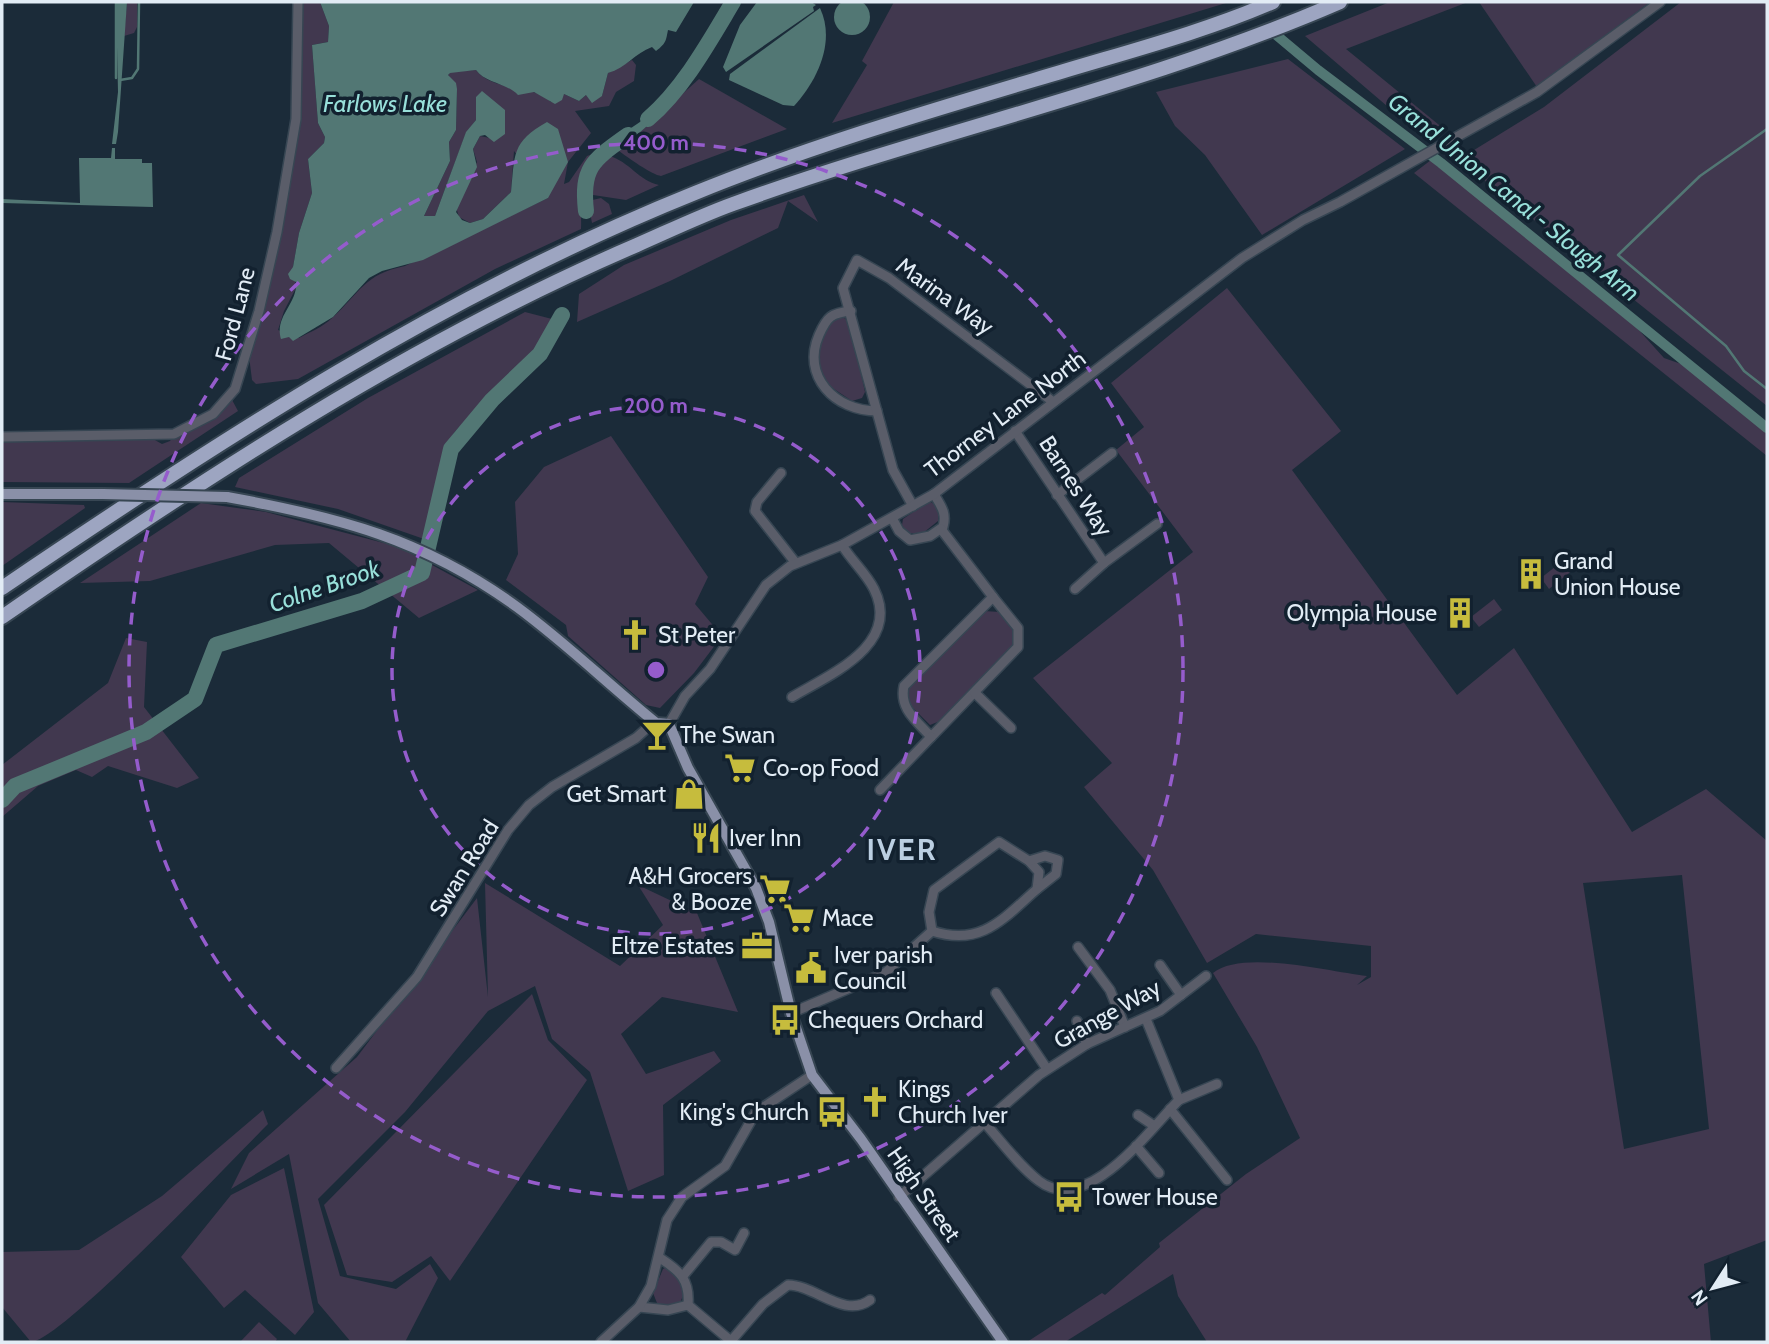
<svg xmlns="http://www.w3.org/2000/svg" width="1769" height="1344" font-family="Cabin,sans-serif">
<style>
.green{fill:#41384f;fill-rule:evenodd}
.water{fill:#527774}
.pier{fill:#1b2b39}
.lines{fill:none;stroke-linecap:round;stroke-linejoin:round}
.stream{stroke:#527774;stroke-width:2.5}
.canal{stroke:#527774;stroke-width:10}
.river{stroke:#527774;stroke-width:16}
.minor-casing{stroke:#374653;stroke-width:12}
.major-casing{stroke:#374653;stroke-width:14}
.highway-casing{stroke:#374653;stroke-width:18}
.minor{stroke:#5a5d69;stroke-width:9}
.major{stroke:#8a90a8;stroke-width:10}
.highway{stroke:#9da5c1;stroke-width:14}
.major-bridge-casing{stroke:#374653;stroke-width:14;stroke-linecap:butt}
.major-bridge{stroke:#8a90a8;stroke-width:10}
.ring{fill:none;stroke:#955ccc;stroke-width:3.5;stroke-dasharray:12 9}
.labels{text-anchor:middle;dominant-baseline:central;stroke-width:7;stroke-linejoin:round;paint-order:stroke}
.street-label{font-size:23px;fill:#e2ecf5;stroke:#12212f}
.poi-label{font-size:23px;fill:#e2ecf5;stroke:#12212f;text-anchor:start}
.water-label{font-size:24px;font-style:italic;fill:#98e0da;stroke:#12212f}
.district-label{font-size:30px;font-weight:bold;letter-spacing:2px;fill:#bbcfe2;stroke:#12212f}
.centre{fill:#955ccc;stroke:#12212f;stroke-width:3.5}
.ring-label{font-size:21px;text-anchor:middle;font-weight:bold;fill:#955ccc;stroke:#12212f;stroke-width:7;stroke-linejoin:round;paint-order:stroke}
</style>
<rect width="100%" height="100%" fill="#1b2b39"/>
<g class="green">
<polygon points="127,2 137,2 137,27 134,33 124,36"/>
<path d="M299,2H320L329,26L328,42L312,45L318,123L325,137L324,143L308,159L312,193L299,233L293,267L296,288L284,311L278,330L299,338C310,332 323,327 332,318C360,293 364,274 405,266L548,198L514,151L511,192L483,219L470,223L459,217L456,207L477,162L473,149L480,136L490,138L476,97V120L466,133L435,216H424L450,161L449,142L456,130L457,89L448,75L450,72L476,70C494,93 533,83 551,102L564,94L579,101L586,95L602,96L608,73L632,60L636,65L634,81L616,92L609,106L575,111L591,133L568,162L564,184L569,182L587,156L598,152C566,188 583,188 581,229L495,269L298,379L256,384L252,380L249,356L297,120Z"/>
<polygon points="894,2 1224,2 1226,3 832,123 867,65 862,61"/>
<polygon points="1390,2 1468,2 1346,49 1444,129 1428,141 1305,36"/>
<polygon points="1479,2 1650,2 1537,87"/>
<polygon points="1681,2 1767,2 1767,406 1454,156 1466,155 1544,107"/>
<polygon points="1288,59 1405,149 1262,235 1205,155 1175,126 1156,92"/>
<path d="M699,79L787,129L661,176C652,175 627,157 619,151Z"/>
<path d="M609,156C629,161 639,181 659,185L626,200L593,195L588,198C587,180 594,167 609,156Z"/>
<polygon points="1431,160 1637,328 1664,358 1684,365 1767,432 1767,456 1414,173"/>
<polygon points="804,195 818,222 788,201 778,228 670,281 577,322 579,294 624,265 731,220"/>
<polygon points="601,198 609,204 612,214 592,223 588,201"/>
<path d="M1227,288L1341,431L1292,470L1457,695L1514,648L1632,832L1706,789L1767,841V1240L1704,1264L1711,1342H1207L1178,1296L1173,1274L1065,1342H1027L1102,1293L1105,1295L1160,1247L1159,1243L1246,1174L1300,1138L1257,1047L1213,973C1242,949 1330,972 1367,976L1357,985L1371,977V946L1256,934L1207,963L1153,870L1084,787L1112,763L1033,678L1193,552L1116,450L1144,427L1111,383ZM1682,875L1709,1129L1624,1149L1583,883Z"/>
<path d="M525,312L552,319C542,356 506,385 479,410C471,418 458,426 452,436C434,469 438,505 424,539L338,509L235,487L239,478L368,398Z"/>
<polygon points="842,316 850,323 865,392 862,398 852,401 825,383 815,357 828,321"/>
<polygon points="231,398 238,411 129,483 2,482 2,441 153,439 162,444 170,441 174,435"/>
<polygon points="611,436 708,577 695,604 722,636 694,673 660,708 646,705 568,636 566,625 506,580 518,554 515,502 544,467"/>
<polygon points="929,501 939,507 938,521 923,533 907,533 902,525 903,519"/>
<polygon points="2,502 84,505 85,508 2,566"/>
<polygon points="201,503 266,512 399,547 478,590 419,618 329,543 275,545 150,581 80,583"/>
<polygon points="1565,559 1573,570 1549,589 1541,578"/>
<polygon points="1494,599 1502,610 1479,627 1471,617"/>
<polygon points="984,611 1000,612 1017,634 1016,645 940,721 930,725 905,700 909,687"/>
<polygon points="126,638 147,642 144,707 199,778 177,788 108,766 92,777 76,770 38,786 2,817 2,765 108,683"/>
<polygon points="485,883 620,966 663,925 638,885 697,913 738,1012 662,997 621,1034 646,1074 714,1051 721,1061 663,1105 664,1175 628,1191 590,1072 552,1039 535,986 488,1011 405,1112 318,1199 340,1276 396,1289 430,1264 438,1278 405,1342 351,1342 318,1303 289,1154 231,1189 249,1153 357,1057 477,898 488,997"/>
<polygon points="532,994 548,1040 587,1080 450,1281 431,1256 392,1282 347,1275 324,1205"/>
<path d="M263,1110L268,1124C236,1156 60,1342 31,1342L2,1307V1252L79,1250L162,1196Z"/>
<polygon points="284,1168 314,1312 295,1335 245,1290 224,1308 181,1257 231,1195"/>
<polygon points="667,1267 672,1267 686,1288 680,1303 666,1306 657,1303 653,1293 663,1269"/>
<polygon points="259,1322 277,1339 275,1342 240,1342"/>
</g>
<g class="water">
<circle cx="852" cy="17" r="18"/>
<polygon points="116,2 127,2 118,132 116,144 112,144 118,92"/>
<path d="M320,2H694L676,32L668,30C666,39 667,43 656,51L652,47C635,53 626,68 608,73L602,96L592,103L586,95L579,101L564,94L562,100L555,104L534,92L518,95C507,83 485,83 476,70L450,73L448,75L456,83L457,89L456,130L449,142L450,161L424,216H435L466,132L476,120V97L482,91L505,110V134L494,142L485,135L480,136L473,149L477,167L456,212L462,220L470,223L483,219L511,192C515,155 511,142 547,122L558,129L568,162L548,198L423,260L382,271L369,278L333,317L293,341L289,337L281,339C274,316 298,304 296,282L290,279L288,274L293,267L299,233L312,193L308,159L324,143L325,137L318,123L312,45L328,42L329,26Z"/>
<polygon points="757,2 811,2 816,5 813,7 814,11 726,72 723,67 740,25"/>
<path d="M820,8C836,42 817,81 794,106L783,105L729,80L730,74Z"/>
<polygon points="665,105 656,118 619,151 606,145"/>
<polygon points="112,148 115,148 115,159 142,159 142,163 152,163 153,207 2,203 2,199 80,203 79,158 111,158"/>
<path d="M598,152L609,156C595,167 587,180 588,198L579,203C574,181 585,168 598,152Z"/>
</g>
<polygon class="pier" points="1237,2 1246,2 1279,25 1264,35 1225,6"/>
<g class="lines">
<g class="stream">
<polyline points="116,2 116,78"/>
<polyline points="120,80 132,78 138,69 139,2"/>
<polyline points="1767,129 1700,176 1618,255 1726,346 1744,371 1767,389"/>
</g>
<polyline class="canal" points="1268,28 1318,70 1441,163 1767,428"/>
<g class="river">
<path d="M648,119C684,88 709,42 733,2"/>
<path d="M586,211C581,167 593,160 628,135"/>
<polyline points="2,800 15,786 146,732 195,699 216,645 362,601 422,573 451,449 492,400 540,354 562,315"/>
</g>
<defs>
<g id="minor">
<path d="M851,311C831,313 827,317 819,335C801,376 835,411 877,411"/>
<polyline points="1015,431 1104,563"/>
<polyline points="2,437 174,434 213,414 235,389 259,311 277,232 296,119 298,2"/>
<polyline points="781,473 757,502 755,511 795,562"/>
<polyline points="1057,495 1112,453"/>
<polyline points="913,506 893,470 843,288 857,260 889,278 1052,401"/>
<path d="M892,518L899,531L910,540L930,536L943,527C947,513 941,506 934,494"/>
<polyline points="941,529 993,597"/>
<polyline points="1075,589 1104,563 1157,524"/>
<path d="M993,597L1018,628V647L931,737C917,721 899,709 904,686Z"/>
<polyline points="975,693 1011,728"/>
<path d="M792,697C829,675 902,645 874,589C866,573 851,560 842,545"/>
<polyline points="669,724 685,696 710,669 766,585 790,566 842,545 934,494 1242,258 1303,220 1340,202 1537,92 1660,2"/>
<polyline points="880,790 931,737"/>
<path d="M999,842L1029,861L1039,872L1037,889C1003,919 981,947 932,931L929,912L934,890Z"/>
<polyline points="1029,861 1045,856 1058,860 1056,874 1037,889"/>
<polyline points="1078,947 1110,990 1125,1027"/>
<polyline points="1160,965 1181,995"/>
<polyline points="996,993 1047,1069"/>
<polyline points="791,1013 885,973 932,931"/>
<polyline points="1077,1021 1087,1044"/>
<polyline points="336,1068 417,977 508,830 529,805 552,787 636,738 646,729 650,719"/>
<polyline points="1179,1100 1217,1084"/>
<polyline points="1170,1109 1227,1180"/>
<polyline points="1138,1115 1153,1125"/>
<path d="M984,1122C1001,1141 1019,1166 1039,1181C1087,1217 1149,1130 1179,1100L1146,1019"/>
<polyline points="1136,1146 1159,1173"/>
<polyline points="899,1197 1039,1075 1087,1044 1160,1011 1206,976"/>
<path d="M660,1258C680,1271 690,1280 688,1305"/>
<polyline points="683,1276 711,1242 721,1242 735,1250 744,1233"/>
<polyline points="639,1307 668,1310 688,1305 732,1342"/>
<path d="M731,1341L763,1304L788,1285C815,1285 844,1319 870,1300"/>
<polyline points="601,1342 639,1307 651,1286 667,1220 682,1197 725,1166 756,1112 812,1075"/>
</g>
<g id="major">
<polyline points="2,494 103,494"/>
<path d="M227,497C338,517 424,539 517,607C566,643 609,685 656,723L669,724L688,768L756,888L769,922L791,1013L812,1075L861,1139L1003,1342"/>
</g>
<g id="highway">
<path d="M2,588C223,438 446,293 695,193C815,144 940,108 1064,71C1134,50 1206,31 1273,2"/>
<path d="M2,617C204,478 411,342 637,245C669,231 700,216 733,204C934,131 1144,87 1340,2"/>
</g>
</defs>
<use href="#minor" class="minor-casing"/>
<use href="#major" class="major-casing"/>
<use href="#highway" class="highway-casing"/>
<use href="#minor" class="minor"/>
<use href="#major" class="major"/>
<use href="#highway" class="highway"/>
<defs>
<polyline id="major-bridge" points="103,494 227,497"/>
</defs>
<use href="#major-bridge" class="major-bridge-casing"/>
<use href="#major-bridge" class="major-bridge"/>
</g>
<g class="ring">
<circle cx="656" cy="670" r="264"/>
<circle cx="656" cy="670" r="527"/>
</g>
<defs>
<symbol id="building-bare" viewBox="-9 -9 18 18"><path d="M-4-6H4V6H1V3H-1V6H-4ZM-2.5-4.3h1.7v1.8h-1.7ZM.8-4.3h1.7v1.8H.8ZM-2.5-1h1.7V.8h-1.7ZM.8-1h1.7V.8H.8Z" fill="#c6bc3d" stroke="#12212f" stroke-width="2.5" paint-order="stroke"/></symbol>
<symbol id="church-bare" viewBox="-9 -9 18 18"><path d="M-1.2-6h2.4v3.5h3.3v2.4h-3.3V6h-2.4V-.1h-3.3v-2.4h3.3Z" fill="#c6bc3d" stroke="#12212f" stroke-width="2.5" paint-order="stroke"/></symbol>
<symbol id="bar-bare" viewBox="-9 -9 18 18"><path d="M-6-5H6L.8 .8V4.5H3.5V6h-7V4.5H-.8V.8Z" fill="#c6bc3d" stroke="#12212f" stroke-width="2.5" paint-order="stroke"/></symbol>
<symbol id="supermarket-bare" viewBox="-9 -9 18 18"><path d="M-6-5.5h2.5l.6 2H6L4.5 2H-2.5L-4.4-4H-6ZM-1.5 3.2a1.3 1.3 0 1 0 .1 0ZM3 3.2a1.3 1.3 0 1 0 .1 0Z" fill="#c6bc3d" stroke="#12212f" stroke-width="2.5" paint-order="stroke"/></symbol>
<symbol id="shop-bare" viewBox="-9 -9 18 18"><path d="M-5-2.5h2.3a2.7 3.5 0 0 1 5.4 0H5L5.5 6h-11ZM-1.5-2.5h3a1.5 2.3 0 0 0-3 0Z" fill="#c6bc3d" stroke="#12212f" stroke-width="2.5" paint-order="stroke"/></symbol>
<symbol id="restaurant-bare" viewBox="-9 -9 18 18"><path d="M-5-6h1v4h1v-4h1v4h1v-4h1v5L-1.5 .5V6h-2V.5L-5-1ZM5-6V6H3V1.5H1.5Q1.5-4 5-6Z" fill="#c6bc3d" stroke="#12212f" stroke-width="2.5" paint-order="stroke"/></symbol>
<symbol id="office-bare" viewBox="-9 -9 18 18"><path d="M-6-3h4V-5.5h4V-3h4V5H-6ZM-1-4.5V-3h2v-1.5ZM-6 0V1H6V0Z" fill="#c6bc3d" stroke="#12212f" stroke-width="2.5" paint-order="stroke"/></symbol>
<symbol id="civic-bare" viewBox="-9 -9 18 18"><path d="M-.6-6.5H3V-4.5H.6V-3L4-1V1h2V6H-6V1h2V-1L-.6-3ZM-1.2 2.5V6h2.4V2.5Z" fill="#c6bc3d" stroke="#12212f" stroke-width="2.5" paint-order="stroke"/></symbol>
<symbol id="bus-bare" viewBox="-9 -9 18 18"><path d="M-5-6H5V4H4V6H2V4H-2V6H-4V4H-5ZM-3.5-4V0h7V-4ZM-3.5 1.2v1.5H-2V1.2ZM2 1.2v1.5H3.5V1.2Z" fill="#c6bc3d" stroke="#12212f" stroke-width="2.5" paint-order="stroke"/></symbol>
</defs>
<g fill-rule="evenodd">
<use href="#building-bare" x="1509" y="552" width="44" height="44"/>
<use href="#building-bare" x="1438" y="591" width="44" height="44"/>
<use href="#church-bare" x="613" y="613" width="44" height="44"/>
<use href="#bar-bare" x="635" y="713" width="44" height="44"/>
<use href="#supermarket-bare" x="718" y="746" width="44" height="44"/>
<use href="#shop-bare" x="667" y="772" width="44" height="44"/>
<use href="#restaurant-bare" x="684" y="816" width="44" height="44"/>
<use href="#supermarket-bare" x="753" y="867" width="44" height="44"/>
<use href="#supermarket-bare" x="777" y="896" width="44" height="44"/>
<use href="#office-bare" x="735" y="924" width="44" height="44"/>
<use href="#civic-bare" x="789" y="946" width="44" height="44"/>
<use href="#bus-bare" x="763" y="998" width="44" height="44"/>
<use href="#church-bare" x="853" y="1080" width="44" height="44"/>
<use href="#bus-bare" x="810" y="1090" width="44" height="44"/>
<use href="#bus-bare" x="1047" y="1175" width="44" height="44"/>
</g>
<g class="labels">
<g class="street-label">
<text transform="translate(945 296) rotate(36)">Marina Way</text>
<text transform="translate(235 314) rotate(-75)">Ford Lane</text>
<text transform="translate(1005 414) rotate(-37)">Thorney Lane North</text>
<text transform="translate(1076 486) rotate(57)">Barnes Way</text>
<text transform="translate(464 868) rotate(-58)">Swan Road</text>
<text transform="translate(1107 1014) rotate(-29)">Grange Way</text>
<text transform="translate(924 1194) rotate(55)">High Street</text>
</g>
<g class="poi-label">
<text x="1554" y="561">Grand<tspan x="1554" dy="26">Union House</tspan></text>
<text x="1437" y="613" text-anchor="end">Olympia House</text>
<text x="658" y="635">St Peter</text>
<text x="680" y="735">The Swan</text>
<text x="763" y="768">Co-op Food</text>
<text x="666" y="794" text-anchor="end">Get Smart</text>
<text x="729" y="838">Iver Inn</text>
<text x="752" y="876" text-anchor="end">A&amp;H Grocers<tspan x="752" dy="26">&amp; Booze</tspan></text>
<text x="822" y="918">Mace</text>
<text x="734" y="946" text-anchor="end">Eltze Estates</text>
<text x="834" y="955">Iver parish<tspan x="834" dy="26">Council</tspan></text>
<text x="808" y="1020">Chequers Orchard</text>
<text x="898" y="1089">Kings<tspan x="898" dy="26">Church Iver</tspan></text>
<text x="809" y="1112" text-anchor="end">King's Church</text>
<text x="1092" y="1197">Tower House</text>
</g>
<g class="water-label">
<text x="385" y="103">Farlows Lake</text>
<text transform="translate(1514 197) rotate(39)">Grand Union Canal - Slough Arm</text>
<text transform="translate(324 586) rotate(-19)">Colne Brook</text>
</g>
<g class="district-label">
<text x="902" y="849">IVER</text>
</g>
</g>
<circle cx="656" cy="670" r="10" class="centre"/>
<g class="ring-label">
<text x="656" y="150">400 m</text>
<text x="656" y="413">200 m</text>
</g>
<rect width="1769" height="1344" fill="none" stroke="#e2ecf5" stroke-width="7"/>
<g transform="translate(1713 1288) rotate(234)" stroke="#12212f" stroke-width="5" paint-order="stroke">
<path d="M0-5L12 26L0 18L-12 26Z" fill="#e2ecf5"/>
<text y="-10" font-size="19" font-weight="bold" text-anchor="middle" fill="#e2ecf5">N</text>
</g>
</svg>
